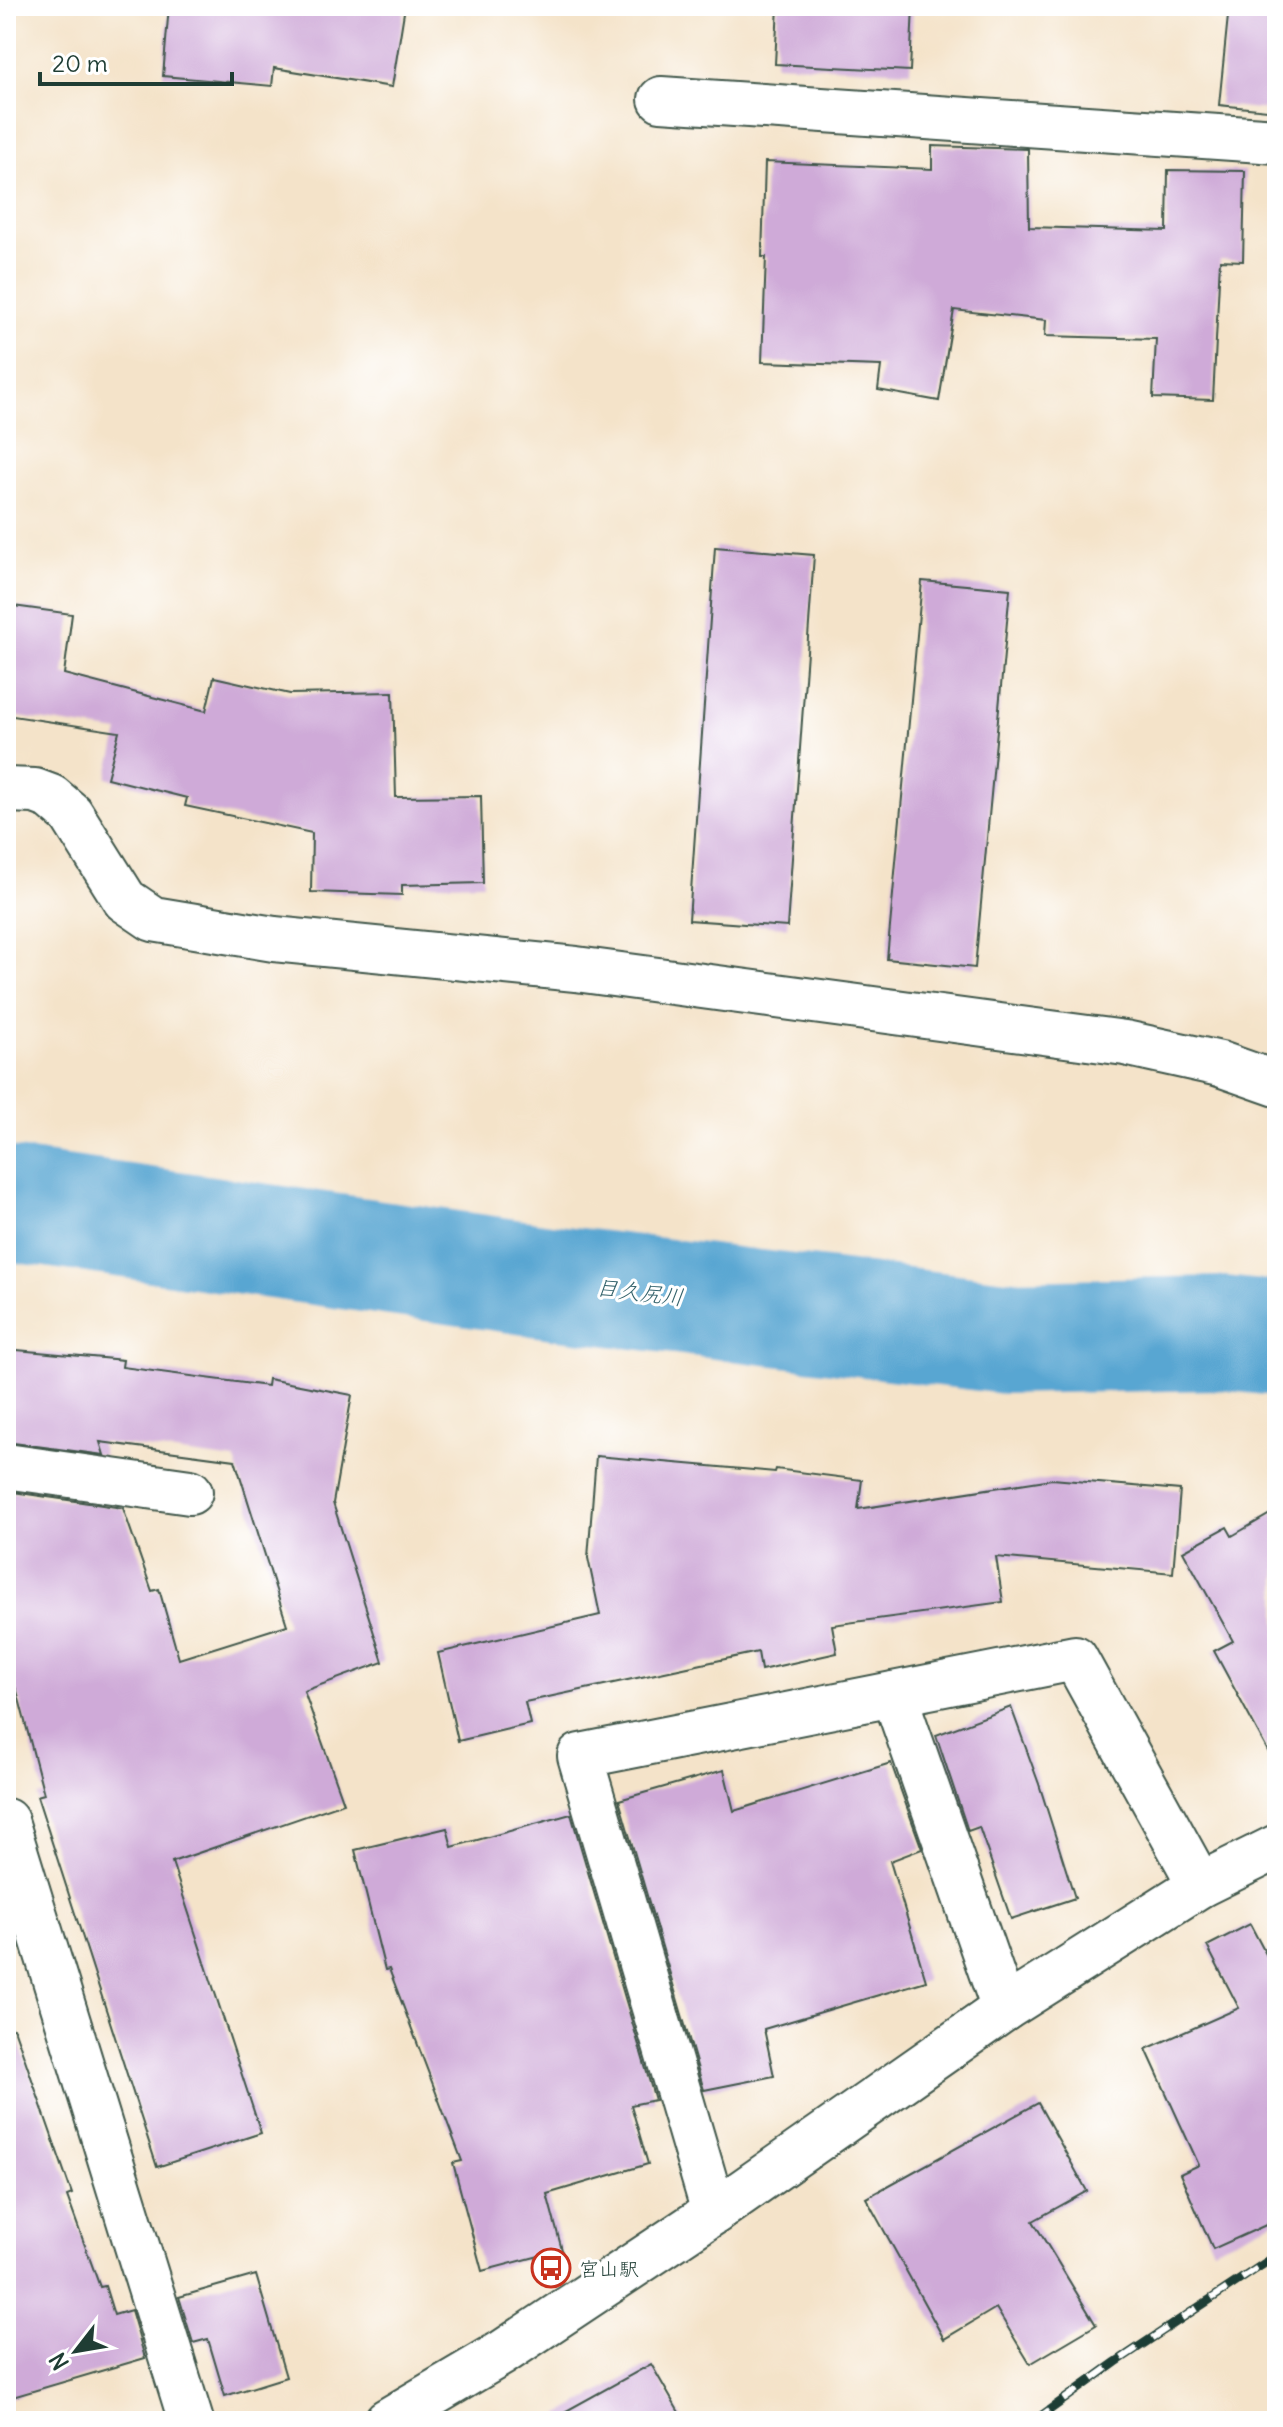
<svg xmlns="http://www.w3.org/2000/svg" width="1283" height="2427" font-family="Delius,'Klee One',sans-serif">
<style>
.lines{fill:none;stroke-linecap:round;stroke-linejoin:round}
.river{stroke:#59a6d2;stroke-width:114}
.building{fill:#cfaad8}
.minor-casing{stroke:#3f564a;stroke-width:48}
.minor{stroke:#fff;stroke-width:44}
.rail-casing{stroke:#1f3d34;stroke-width:9}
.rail{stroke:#fff;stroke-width:6;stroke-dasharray:18;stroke-linecap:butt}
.labels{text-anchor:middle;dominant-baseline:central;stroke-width:6;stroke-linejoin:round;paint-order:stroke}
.poi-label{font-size:20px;fill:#1f3d34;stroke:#fff;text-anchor:start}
.water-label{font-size:22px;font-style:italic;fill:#33626b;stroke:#fff}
</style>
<rect width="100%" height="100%" fill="#fff"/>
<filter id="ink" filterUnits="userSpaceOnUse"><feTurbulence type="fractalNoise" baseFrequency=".0125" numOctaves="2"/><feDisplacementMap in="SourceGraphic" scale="16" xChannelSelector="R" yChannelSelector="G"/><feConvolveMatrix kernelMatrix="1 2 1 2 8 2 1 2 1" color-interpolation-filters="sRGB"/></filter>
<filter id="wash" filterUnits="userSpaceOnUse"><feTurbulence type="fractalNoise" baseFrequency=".006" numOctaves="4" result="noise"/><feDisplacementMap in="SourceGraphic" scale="32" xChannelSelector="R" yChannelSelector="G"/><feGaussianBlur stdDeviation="1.8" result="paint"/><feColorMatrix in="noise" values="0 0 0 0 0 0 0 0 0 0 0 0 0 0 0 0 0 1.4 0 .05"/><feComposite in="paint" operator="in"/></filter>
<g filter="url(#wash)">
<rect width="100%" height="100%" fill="#f4e3c9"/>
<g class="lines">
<polyline class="river" points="6,1204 562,1283 1005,1337 1222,1333 1277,1339"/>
</g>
<g id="blocks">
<g class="building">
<polygon points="169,6 405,6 392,87 274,68 272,86 163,76"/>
<polygon points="778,6 913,6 910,71 775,64"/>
<polygon points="1229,6 1277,11 1277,111 1219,105"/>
<polygon points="932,146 1028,149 1029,227 1167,231 1168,170 1245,171 1243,261 1220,260 1213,400 1153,398 1156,339 1045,336 1046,320 954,310 939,401 878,390 881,366 762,362 766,257 762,257 765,162 932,169"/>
<polygon points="715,547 814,555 787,927 689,920"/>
<polygon points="922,581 1010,589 975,968 887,959"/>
<polygon points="6,605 72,614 64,674 206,711 214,677 290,694 393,692 396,797 481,796 483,883 402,885 402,895 311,892 312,833 185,806 187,798 107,778 119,732 6,715"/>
<polygon points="6,1349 123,1360 122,1367 267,1386 268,1379 352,1395 333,1503 383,1662 304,1691 344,1803 172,1862 261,2133 157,2167 37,1796 44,1794 17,1691 6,1668 6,1491 123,1508 152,1591 159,1589 179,1659 287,1625 235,1460 100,1442 104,1455 6,1442"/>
<polygon points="596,1456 775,1472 776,1469 862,1480 858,1509 1052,1479 1180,1490 1173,1573 996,1557 1003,1602 832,1625 837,1653 761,1670 758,1652 525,1702 530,1724 458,1741 438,1653 600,1615 588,1558"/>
<polygon points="1277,1510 1277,1768 1214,1651 1233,1641 1183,1551 1227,1527 1232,1536"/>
<polygon points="1011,1707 1039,1784 1075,1898 1011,1919 979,1827 968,1831 936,1735"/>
<polygon points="891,1763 922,1849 890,1861 926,1981 764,2029 774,2076 704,2090 619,1800 724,1770 734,1811"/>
<polygon points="571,1814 655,2100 631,2105 648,2164 547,2194 562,2250 482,2271 453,2163 462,2161 389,1969 385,1970 355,1850 447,1828 452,1847"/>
<polygon points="1250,1924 1277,1975 1277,2220 1213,2249 1180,2174 1199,2165 1146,2049 1239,2008 1207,1946"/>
<polygon points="14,2028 72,2194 67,2196 100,2287 105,2286 114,2315 131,2310 145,2358 6,2399 6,2029"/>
<polygon points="1038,2103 1087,2191 1033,2221 1096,2325 1030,2364 996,2308 944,2339 866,2198"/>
<polygon points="256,2275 286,2377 225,2396 208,2339 193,2343 179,2297"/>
<polygon points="651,2364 684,2421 548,2421"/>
</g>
</g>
</g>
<g filter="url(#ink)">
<use href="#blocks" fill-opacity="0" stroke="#3f564a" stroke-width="2"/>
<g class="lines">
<defs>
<g id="minor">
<polyline points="661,99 1277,141"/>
<polyline points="6,790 35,791 51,797 71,814 125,900 153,919 274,939 576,969 1125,1043 1220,1064 1277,1084"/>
<polyline points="6,1466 190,1492"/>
<polyline points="894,1694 1004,2009"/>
<polyline points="6,1821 191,2421"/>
<polyline points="714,2212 580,1756 1075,1658 1200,1885"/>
<polyline points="387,2421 502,2353 714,2212 1004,2009 1200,1885 1277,1847"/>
</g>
</defs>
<use href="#minor" class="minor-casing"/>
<use href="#minor" class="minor"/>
<defs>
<polyline id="rail" points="1034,2421 1116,2362 1277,2255"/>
</defs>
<use href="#rail" class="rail-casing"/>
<use href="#rail" class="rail"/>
</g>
</g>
<defs>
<symbol id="bus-ring" viewBox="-11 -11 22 22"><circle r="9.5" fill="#fff" stroke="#c8321e" stroke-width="1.5"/><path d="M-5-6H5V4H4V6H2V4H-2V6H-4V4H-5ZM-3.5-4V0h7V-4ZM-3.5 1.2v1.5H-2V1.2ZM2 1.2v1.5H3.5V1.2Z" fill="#c8321e"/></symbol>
</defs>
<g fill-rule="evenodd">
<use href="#bus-ring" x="529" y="2246" width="44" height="44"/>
</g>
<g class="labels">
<g class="poi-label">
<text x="579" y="2268">宮山駅</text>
</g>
<g class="water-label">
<text transform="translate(640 1292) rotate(7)">目久尻川</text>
</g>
</g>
<rect width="1283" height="2427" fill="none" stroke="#fff" stroke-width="32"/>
<g transform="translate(76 2351) rotate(239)" stroke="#ffffff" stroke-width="6" paint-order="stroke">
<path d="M0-6L14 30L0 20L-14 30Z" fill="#1f3d34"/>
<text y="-12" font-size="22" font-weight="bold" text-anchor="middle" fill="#1f3d34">N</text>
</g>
<path d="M40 72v12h192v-12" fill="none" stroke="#1f3d34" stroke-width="4"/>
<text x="52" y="72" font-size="24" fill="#1f3d34" stroke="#ffffff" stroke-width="6" paint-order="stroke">20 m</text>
</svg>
